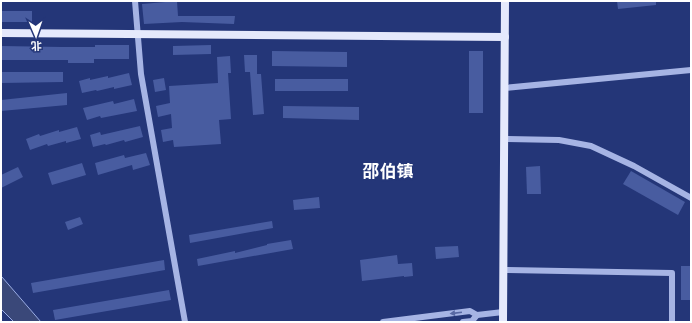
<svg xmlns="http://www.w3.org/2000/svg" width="692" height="323" font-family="'Sofia Sans Condensed','Noto Sans SC',sans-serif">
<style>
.water{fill:#3a4879;stroke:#9aace4}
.building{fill:#485ca0}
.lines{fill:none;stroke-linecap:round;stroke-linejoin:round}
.minor{stroke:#a6b4e4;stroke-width:6}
.major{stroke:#e5e9fc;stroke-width:8}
.oneway{fill:#5868a3}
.labels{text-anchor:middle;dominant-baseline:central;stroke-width:4;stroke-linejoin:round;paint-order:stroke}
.district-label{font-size:17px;font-weight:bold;fill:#fff;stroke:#243678}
</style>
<rect width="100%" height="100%" fill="#243678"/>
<polygon class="water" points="1,276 2,277 41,322 14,322 1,309"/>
<g class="building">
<polygon points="177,1 178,16 235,16 234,24 182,22 144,24 142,4"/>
<polygon points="617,1 656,1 656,5 618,9"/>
<rect x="1" y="11" width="31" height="11"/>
<polygon points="95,45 129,45 129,59 94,59 94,63 68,63 68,60 1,60 1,46 62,47 95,47"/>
<polygon points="211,45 211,54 173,55 173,46"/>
<polygon points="272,51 347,52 347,67 272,66"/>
<rect x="469" y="51" width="14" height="62"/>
<polygon points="244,55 257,55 257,74 261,74 264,114 253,115 250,72 245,72"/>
<polygon points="230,56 231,73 228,73 231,119 219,120 221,144 174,147 173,140 163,142 161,130 172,128 171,114 158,117 156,106 170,103 169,86 218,83 217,57"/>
<polygon points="1,72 63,72 63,82 1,83"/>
<polygon points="129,73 132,85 114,89 114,87 97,91 96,90 82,93 79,81 90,78 90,80 108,76 108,78"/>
<polygon points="164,78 166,90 155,92 153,80"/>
<rect x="275" y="79" width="73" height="12"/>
<polygon points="67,93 67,105 1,111 1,100"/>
<polygon points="134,99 137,111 101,118 100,116 87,120 83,108 113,101 114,104"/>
<polygon points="283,106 359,107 359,120 283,118"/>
<polygon points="140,126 143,137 125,142 124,140 106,145 105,144 93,147 90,135 100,132 101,135"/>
<polygon points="77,127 81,139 66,143 66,141 48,146 47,144 30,150 26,139 39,134 40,136 59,130 59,132"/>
<polygon points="146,153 150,165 133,170 132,165 98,175 95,163 124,155 125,158"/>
<polygon points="82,163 86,175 52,185 48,173"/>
<polygon points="540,166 541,194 527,194 526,167"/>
<polygon points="18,167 23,177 1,188 1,175"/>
<polygon points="631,171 685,202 678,215 623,184"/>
<polygon points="319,197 320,208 294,210 293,200"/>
<polygon points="80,217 83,224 68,230 65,222"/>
<polygon points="272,221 273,228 190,243 189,235"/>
<polygon points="291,240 293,249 198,266 197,259 235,251 235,253 267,245 267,244"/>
<polygon points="458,246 459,257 436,259 435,247"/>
<polygon points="397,255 398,264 412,263 413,276 404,277 404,276 362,281 360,260"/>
<polygon points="164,260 165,270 33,293 31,283"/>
<rect x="681" y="266" width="10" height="34"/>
<polygon points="169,290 171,300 55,320 53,310"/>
</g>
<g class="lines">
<g class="minor">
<polyline points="135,1 141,74 185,322"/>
<polyline points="504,88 691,70"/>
<polyline points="504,139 559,140 591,146 634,166 691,198"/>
<polyline points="503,270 672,273 672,322"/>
<polyline points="477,315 503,312"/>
<polyline points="383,322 470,311 477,315 472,321 463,322"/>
</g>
<g class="major">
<polyline points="1,33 505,37"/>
<polyline points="503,322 505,1"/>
</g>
</g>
<defs><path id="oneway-solid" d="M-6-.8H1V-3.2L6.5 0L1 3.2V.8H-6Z"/></defs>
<use class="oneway" href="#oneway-solid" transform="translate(456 313) rotate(173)"/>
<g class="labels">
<g class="district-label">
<text x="388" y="172">邵伯镇</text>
</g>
</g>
<rect width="692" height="323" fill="none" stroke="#ffffff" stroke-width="4"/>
<g transform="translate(36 36) rotate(178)" stroke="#243678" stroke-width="3" paint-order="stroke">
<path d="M0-3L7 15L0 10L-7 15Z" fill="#ffffff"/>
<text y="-6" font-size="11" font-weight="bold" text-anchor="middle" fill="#ffffff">北</text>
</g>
</svg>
